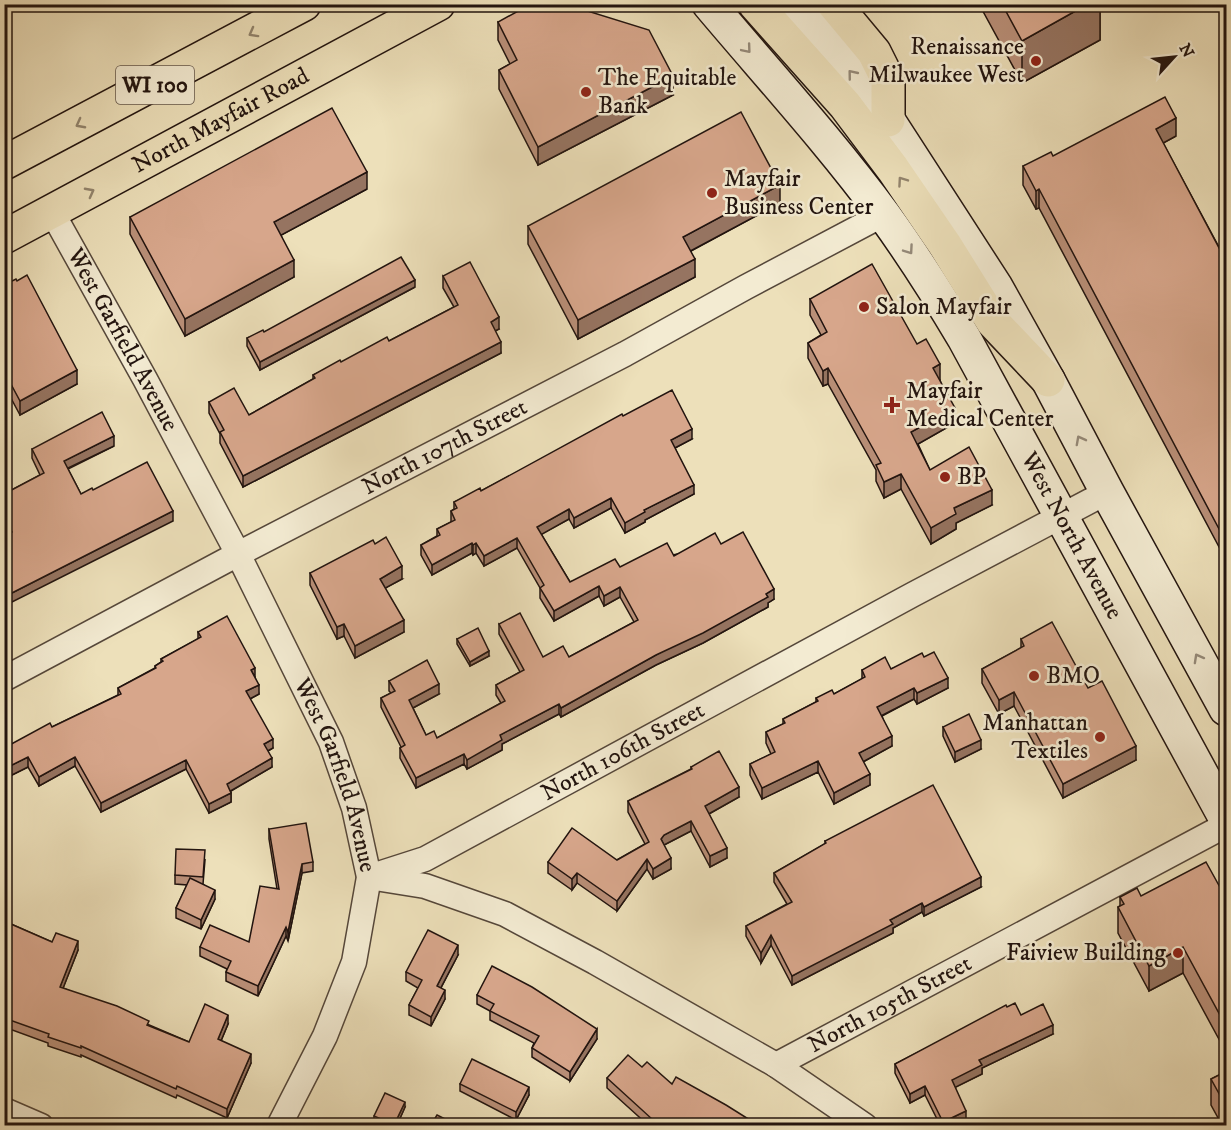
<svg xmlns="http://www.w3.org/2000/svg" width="1231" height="1130" font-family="'IM FELL DW Pica',serif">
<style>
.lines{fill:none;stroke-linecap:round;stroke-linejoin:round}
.minor-casing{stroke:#55473a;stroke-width:27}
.secondary-casing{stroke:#22140f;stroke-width:36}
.primary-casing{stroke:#22140f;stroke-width:36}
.minor{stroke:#f3ebd2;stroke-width:24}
.secondary{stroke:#f3ebd2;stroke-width:33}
.primary{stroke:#ede0ba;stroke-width:33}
.wall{fill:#b98f78;stroke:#22140f;stroke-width:1.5}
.shaded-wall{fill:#967461;stroke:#22140f;stroke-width:1.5}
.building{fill:#d7a68b;stroke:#22140f;stroke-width:1.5}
.oneway{stroke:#92846d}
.oneway2{stroke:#958a7a}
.poi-dot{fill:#8f2418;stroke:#f3ebd2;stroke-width:2}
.labels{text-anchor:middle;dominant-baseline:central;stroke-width:5;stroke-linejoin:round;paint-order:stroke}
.shield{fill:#f3ebd2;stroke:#61544a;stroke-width:1.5}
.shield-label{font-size:22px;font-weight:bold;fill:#22140f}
.poi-label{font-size:24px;fill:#22140f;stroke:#f3ebd2;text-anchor:start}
.street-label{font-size:24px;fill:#22140f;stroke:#f3ebd2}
</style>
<rect width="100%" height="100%" fill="#ede0ba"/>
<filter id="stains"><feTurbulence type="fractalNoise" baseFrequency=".00333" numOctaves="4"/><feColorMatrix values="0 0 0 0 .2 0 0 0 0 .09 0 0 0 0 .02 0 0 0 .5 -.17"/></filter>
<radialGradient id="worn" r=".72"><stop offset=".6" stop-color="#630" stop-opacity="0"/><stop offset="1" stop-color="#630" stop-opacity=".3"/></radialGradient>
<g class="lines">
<defs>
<g id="minor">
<path id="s1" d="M52,212L145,379L238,554L331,742L354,808L369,877L354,962L325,1036L279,1126"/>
<path id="s2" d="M4,679L238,554L625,354L746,287L884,214"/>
<path id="s3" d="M369,877L425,859L912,595L1107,492"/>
<polyline points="375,878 425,886 505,914 595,962 776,1065 865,1126"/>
<path id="s4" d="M776,1065L1226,825"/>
<polyline points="4,1110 41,1126"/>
</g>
<g id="secondary">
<path id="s5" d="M709,4C768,74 830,142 884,215C913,255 939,296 964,338L1226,819"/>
<polyline points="796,4 888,120 996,287 1048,380 1107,492 1226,709"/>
</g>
<g id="primary">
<polyline points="755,4 845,105 893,169 945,245 993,322 1048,380"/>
<polyline points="834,4 874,52 888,80 888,120"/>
<polyline points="4,163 304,4"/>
<path id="s6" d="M4,237L438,4"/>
</g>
</defs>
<use href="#minor" class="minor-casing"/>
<use href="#secondary" class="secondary-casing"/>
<use href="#primary" class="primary-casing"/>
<use href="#minor" class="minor"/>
<use href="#secondary" class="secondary"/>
<use href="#primary" class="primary"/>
</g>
<g class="wall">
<polygon points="979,4 1100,4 1100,40 1022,83"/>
<polygon points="498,22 673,95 538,165 499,89 499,70 510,64 498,40"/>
<polygon points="1176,136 1163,143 1227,262 1227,562 1039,208 1036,209 1023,185 1023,166 1053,156"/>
<polygon points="367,189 281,235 294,277 185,336 130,234 130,217"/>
<polygon points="780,203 691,251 695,277 578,339 528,244 528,226"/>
<polygon points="443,276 499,329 495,331 501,353 243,487 220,443 220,434 209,413 209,402 249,415 313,379 313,375 389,341 454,307 443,288"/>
<polygon points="4,285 77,384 20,415 4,385"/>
<polygon points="415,287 260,370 247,346 247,338 264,332"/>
<polygon points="810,299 917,344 940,380 955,423 918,444 930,470 992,505 956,523 956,529 931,544 901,489 884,498 876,481 876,470 828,384 823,386 808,358 808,343 821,335 810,315"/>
<polygon points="623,416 692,439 675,448 694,494 645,520 645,522 625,533 611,508 574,528 569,519 541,534 570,582 620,567 721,544 774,599 768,603 768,607 703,643 656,665 561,717 559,714 502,744 502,750 467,769 464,764 416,788 400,758 400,748 401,747 381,707 381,698 391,693 389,691 389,681 439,694 413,708 426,735 437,738 501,703 496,695 496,685 520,672 499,634 499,624 543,657 569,657 634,622 620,597 604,606 599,596 554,621 540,598 540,588 517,548 484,566 476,553 473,555 472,553 432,575 421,555 421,545 437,536 437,529 451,522 451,511 454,509 454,502 481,491"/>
<polygon points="114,446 68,469 81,494 93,490 173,521 8,534 4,526 4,494 40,475 32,458 32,449"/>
<polygon points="310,573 402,579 385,588 404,632 355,658 344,636 337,639 310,585"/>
<polygon points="198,632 255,677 259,694 250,699 273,748 268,751 272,767 231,791 231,802 209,813 186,769 101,812 75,766 39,786 28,767 4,779 4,748 52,727 118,695 118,688 155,668 155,666 161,662 161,659 198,639"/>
<polygon points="457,639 489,656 470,666 457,644"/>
<polygon points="1021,639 1088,688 1136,760 1063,798 1014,706 999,714 982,683 982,669 1021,648"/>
<polygon points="924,657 948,688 917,704 914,699 882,716 892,746 863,762 870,785 834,804 818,772 762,799 750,775 750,764 771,754 766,743 766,732 783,724 783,719 816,702 816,698 834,694 862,679 862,670 891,669"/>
<polygon points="943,727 981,749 955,762 943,736"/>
<polygon points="691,767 739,797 709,814 727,858 710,867 691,831 664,845 671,869 653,879 647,869 617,911 577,883 572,890 548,873 548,862 617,860 645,844 628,812 628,801 691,769"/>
<polygon points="269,829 313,862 313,871 302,873 288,941 286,936 258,996 226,981 226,972 227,969 200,956 200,947 249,942 277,889 269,839"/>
<polygon points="825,841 981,887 924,916 922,912 893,928 893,933 792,985 771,945 761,963 746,936 746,926 787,904 774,882 774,873 825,844"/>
<polygon points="205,860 203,884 215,899 201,929 176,918 176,908 187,885 175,884 175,875"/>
<polygon points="1141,896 1227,900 1227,1054 1183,973 1149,991 1118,933 1118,907 1120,906 1120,897"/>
<polygon points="4,921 52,942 78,950 63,988 189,1042 228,1024 221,1041 251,1063 227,1118 177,1095 176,1098 81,1055 81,1057 48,1046 48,1043 4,1027"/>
<polygon points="458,955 441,988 445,999 431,1026 409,1015 409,1005 418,988 406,981 406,972"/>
<polygon points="477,995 597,1039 570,1081 532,1057 532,1048 534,1043 490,1020 490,1011 477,1004"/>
<polygon points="1007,1007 1053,1034 982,1068 982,1074 955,1087 966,1120 955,1125 940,1125 925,1095 910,1103 895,1073 895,1064"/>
<polygon points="642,1067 672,1084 758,1125 648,1125 607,1088 607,1078"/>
<polygon points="1227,1071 1227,1125 1222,1125 1211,1105 1211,1079"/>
<polygon points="460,1084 529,1095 516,1120 460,1091"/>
<polygon points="405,1107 397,1125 384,1125 374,1121 374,1116"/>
</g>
<g class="shaded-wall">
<polygon points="1088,4 1100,4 1100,40 1022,83 1022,41"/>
<polygon points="673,76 673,95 538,165 538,147"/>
<polygon points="1176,118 1176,136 1156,147 1156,129"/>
<polygon points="367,172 367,189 274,239 274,222"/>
<polygon points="780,185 780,203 683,255 683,237"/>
<polygon points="1039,189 1039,208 1036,209 1036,191"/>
<polygon points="695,259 695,277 578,339 578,320"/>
<polygon points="294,260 294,277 185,336 185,319"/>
<polygon points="415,280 415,287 260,370 260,362"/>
<polygon points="499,317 499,329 491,333 491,322"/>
<polygon points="501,342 501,353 243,487 243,476"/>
<polygon points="940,364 940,380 933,384 933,368"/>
<polygon points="828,368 828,384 823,386 823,371"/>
<polygon points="77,370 77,384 20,415 20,401"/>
<polygon points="955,408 955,423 911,448 911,432"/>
<polygon points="692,429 692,439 671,450 671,440"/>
<polygon points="114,436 114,446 64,470 64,461"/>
<polygon points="901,474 901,489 884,498 884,482"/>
<polygon points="694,485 694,494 645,520 645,522 625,533 625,523 644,510"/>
<polygon points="992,490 992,505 956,523 956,529 931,544 931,528 954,508"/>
<polygon points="611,498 611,508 574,528 574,518"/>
<polygon points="569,509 569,519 537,537 537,527"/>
<polygon points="173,511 173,521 4,606 4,597"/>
<polygon points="517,538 517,548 484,566 484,556"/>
<polygon points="472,543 472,553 432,575 432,565"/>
<polygon points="476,543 476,553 473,555 473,545"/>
<polygon points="402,566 402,579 380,591 380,579"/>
<polygon points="599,586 599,596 554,621 554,611"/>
<polygon points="620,587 620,597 604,606 604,596"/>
<polygon points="774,589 774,599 768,603 768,607 703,643 656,665 561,717 561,708"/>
<polygon points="404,620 404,632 355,658 355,646"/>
<polygon points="344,624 344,636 337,639 337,627"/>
<polygon points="489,651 489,656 470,666 470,662"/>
<polygon points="255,668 255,677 251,670"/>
<polygon points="948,678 948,688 917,704 917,693"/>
<polygon points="439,684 439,694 409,710 409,700"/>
<polygon points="259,685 259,694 246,701 246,691"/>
<polygon points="914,688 914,699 877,718 877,707"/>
<polygon points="1014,692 1014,706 999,714 999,700"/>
<polygon points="559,704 559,714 502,744 502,750 467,769 467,760 500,735"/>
<polygon points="892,736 892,746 859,764 859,753"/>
<polygon points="273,739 273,748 264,753 264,744"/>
<polygon points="981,740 981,749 955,762 955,752"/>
<polygon points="1136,746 1136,760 1063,798 1063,784"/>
<polygon points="464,754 464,764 416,788 416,778"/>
<polygon points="28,757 28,767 4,779 4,769"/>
<polygon points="75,757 75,766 39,786 39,777"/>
<polygon points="272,758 272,767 227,793 227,784"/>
<polygon points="186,760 186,769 101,812 101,803"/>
<polygon points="818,761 818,772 762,799 762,788"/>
<polygon points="870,774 870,785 834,804 834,793"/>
<polygon points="739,787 739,797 705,816 705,806"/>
<polygon points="231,793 231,802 209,813 209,804"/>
<polygon points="9,819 9,828 4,831 4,822"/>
<polygon points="691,821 691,831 664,845 661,839 664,835"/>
<polygon points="727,848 727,858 710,867 710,856"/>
<polygon points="671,858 671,869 653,879 653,869"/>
<polygon points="647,859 647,869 617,911 617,901"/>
<polygon points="302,864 302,873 288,941 288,932"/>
<polygon points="577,873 577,883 572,890 572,879"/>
<polygon points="981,877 981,887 924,916 924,907"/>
<polygon points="215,890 215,899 201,929 201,920"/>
<polygon points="922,903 922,912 893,928 893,933 792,985 792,976 890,920"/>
<polygon points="286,927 286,936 258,996 258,986"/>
<polygon points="771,935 771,945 761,963 761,953"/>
<polygon points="78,941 78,950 60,996 60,987"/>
<polygon points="458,945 458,955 437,995 437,986"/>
<polygon points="1183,947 1183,973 1149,991 1149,966"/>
<polygon points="445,990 445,999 431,1026 431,1017"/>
<polygon points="228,1015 228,1024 218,1048 218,1039"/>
<polygon points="1053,1025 1053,1034 982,1068 982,1074 952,1089 952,1080 979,1060"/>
<polygon points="597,1029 597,1039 570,1081 570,1072"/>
<polygon points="251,1054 251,1063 227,1118 227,1109"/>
<polygon points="925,1086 925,1095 910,1103 910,1094"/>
<polygon points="529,1087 529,1095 516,1120 516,1112"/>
<polygon points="405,1102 405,1107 397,1125 394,1125"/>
<polygon points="966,1111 966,1120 955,1125 943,1125 943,1122"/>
</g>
<g class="building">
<polygon points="531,4 565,4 649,30 673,76 538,147 499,70 517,60 498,22"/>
<polygon points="1002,4 1088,4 1022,41"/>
<polygon points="1165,97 1176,118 1156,129 1227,263 1227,544 1039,189 1036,191 1023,166 1051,152 1053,156"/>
<polygon points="332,108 367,172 274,222 294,260 185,319 130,217"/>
<polygon points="741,112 780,185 683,237 695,259 578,320 528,226"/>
<polygon points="401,257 415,280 260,362 247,338 263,330 264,332"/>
<polygon points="470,262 499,317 491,322 501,342 243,476 220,432 224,430 209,402 234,388 249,415 315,378 313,375 340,360 341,362 387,337 389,341 458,305 443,276"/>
<polygon points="872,264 917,344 926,339 940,364 933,368 955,408 911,432 930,470 969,447 992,490 954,508 956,514 931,528 901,474 884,482 876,465 881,463 828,368 823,371 808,343 827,332 810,299"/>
<polygon points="27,275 77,370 20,401 4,371 4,285 16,279 17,281"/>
<polygon points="672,390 692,429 671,440 694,485 644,510 645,512 625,523 611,498 574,518 569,509 537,527 570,582 615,559 620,567 667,543 674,556 715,533 721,544 743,532 774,589 766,594 768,597 703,633 656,655 561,708 559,704 500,735 502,740 467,760 464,754 416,778 400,748 405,745 381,698 395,691 389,681 427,660 439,684 409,700 426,735 434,731 437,738 505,701 496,685 524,670 499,624 520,613 543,657 563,646 569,657 638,620 620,587 604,596 599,586 554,611 540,588 544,585 517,538 484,556 476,543 473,545 472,543 432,565 421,545 440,535 437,529 455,520 451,511 457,508 454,502 480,488 481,491 622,414 623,416"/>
<polygon points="102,412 114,436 64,461 81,494 92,488 93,490 147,462 173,511 4,597 4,536 12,532 4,517 4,494 44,473 32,449"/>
<polygon points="386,537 402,566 380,579 404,620 355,646 344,624 337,627 310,573 373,540 375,544"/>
<polygon points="227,616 255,668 251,670 259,685 246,691 273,739 264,744 272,758 227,784 231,793 209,804 186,760 101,803 75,757 39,777 28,757 4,769 4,748 50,723 52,727 121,694 118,688 156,668 155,666 163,661 161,659 201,637 198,632"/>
<polygon points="1052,622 1088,688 1102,681 1136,746 1063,784 1014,692 999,700 982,669 1024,646 1021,639"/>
<polygon points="478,628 489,651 470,662 457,639"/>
<polygon points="934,652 948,678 917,693 914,688 877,707 892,736 859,753 870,774 834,793 818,761 762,788 750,764 775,752 766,732 785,723 783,719 818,701 816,698 832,690 834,694 865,677 862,670 885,657 891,669 922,653 924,657"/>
<polygon points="969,714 981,740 955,752 943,727"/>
<polygon points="719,751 739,787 705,806 727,848 710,856 691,821 664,835 661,839 671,858 653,869 647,859 617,901 577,873 572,879 548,862 572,828 617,860 649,842 628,801 692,769 691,767"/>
<polygon points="933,785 981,877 924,907 922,903 890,920 893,924 792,976 771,935 761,953 746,926 792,902 774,873 826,843 825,841"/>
<polygon points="4,812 9,819 4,822"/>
<polygon points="306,823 313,862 302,864 288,932 286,927 258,986 226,972 231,961 200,947 210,925 249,942 260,886 279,889 269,829"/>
<polygon points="176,849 205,850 203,877 175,875"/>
<polygon points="1206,862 1227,900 1227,1028 1183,947 1149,966 1118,907 1124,904 1120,897 1137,888 1141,896"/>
<polygon points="190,878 215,890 201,920 176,908"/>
<polygon points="4,921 52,942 56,933 78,941 60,987 117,1006 149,1021 147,1025 189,1042 205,1004 228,1015 218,1039 251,1054 227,1109 177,1086 176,1089 81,1046 81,1048 48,1037 49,1034 4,1018"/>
<polygon points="428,930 458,945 437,986 445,990 431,1017 409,1005 422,980 406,972"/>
<polygon points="492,966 532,987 597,1029 570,1072 532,1048 539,1036 490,1011 494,1004 477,995"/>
<polygon points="1015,1003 1021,1015 1043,1004 1053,1025 979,1060 982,1065 952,1080 966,1111 943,1122 925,1086 910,1094 895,1064 1006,1005 1007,1007"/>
<polygon points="628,1055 642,1067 647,1062 672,1084 676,1077 726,1105 758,1125 699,1125 692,1120 689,1125 648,1125 652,1119 607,1078"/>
<polygon points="472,1059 529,1087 516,1112 460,1084"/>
<polygon points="1227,1071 1227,1108 1211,1079"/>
<polygon points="385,1093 405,1102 394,1125 374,1116"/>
<polygon points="437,1115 457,1125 431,1125"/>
</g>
<defs><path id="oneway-chevron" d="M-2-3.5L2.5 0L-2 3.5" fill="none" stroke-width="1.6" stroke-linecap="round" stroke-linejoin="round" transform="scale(1.5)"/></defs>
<g class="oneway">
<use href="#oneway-chevron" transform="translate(253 33) rotate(151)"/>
<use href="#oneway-chevron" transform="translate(80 124) rotate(152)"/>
<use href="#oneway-chevron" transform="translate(902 181) rotate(-125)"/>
<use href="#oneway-chevron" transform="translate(90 192) rotate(-28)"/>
</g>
<g class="oneway2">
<use href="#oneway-chevron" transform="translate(747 49) rotate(50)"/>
<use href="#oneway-chevron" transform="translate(852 74) rotate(-129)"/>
<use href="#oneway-chevron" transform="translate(909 250) rotate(55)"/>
<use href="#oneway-chevron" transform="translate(1080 440) rotate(-118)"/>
<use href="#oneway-chevron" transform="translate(1198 658) rotate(-119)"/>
</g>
<g class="poi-dot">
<circle cx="1036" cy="61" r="6"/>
<circle cx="586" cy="92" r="6"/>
<circle cx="712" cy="193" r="6"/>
<circle cx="864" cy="307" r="6"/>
<path d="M889 396h6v6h6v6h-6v6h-6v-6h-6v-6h6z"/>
<circle cx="945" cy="477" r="6"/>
<circle cx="1034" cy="676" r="6"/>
<circle cx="1100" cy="737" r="6"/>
<circle cx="1178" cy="953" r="6"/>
</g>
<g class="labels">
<rect class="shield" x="116" y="66" width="78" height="38" rx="4.5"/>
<g class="shield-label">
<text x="155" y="85">WI 100</text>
</g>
<g class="poi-label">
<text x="1024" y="47" text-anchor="end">Renaissance<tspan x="1024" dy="28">Milwaukee West</tspan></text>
<text x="598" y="78">The Equitable<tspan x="598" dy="28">Bank</tspan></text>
<text x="724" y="179">Mayfair<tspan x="724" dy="28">Business Center</tspan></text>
<text x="876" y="307">Salon Mayfair</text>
<text x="906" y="391">Mayfair<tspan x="906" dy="28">Medical Center</tspan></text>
<text x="957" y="477">BP</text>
<text x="1046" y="676">BMO</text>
<text x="1088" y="723" text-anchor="end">Manhattan<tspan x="1088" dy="28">Textiles</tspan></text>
<text x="1166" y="953" text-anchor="end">Faiview Building</text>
</g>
<g class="street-label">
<text stroke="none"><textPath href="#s6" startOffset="246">North Mayfair Road</textPath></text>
<text stroke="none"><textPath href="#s1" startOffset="146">West Garfield Avenue</textPath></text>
<text stroke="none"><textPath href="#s2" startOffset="498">North 107th Street</textPath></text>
<text stroke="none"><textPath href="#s5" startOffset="646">West North Avenue</textPath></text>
<text stroke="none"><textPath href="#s3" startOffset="284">North 106th Street</textPath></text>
<text stroke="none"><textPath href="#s1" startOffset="632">West Garfield Avenue</textPath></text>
<text stroke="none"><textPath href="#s4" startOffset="129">North 105th Street</textPath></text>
</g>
</g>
<rect width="1231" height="1130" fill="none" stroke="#ede0ba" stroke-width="24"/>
<rect x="6" y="6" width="1219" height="1118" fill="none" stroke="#22140f" stroke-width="3"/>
<rect x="12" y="12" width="1207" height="1106" fill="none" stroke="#22140f" stroke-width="1.5"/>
<g transform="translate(1174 57) rotate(63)" stroke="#f3ebd2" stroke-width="4.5" paint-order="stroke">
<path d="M0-4.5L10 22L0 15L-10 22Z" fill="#22140f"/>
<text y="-9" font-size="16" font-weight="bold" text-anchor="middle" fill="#22140f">N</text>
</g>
<rect width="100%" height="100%" filter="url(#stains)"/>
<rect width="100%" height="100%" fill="url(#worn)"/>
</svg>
